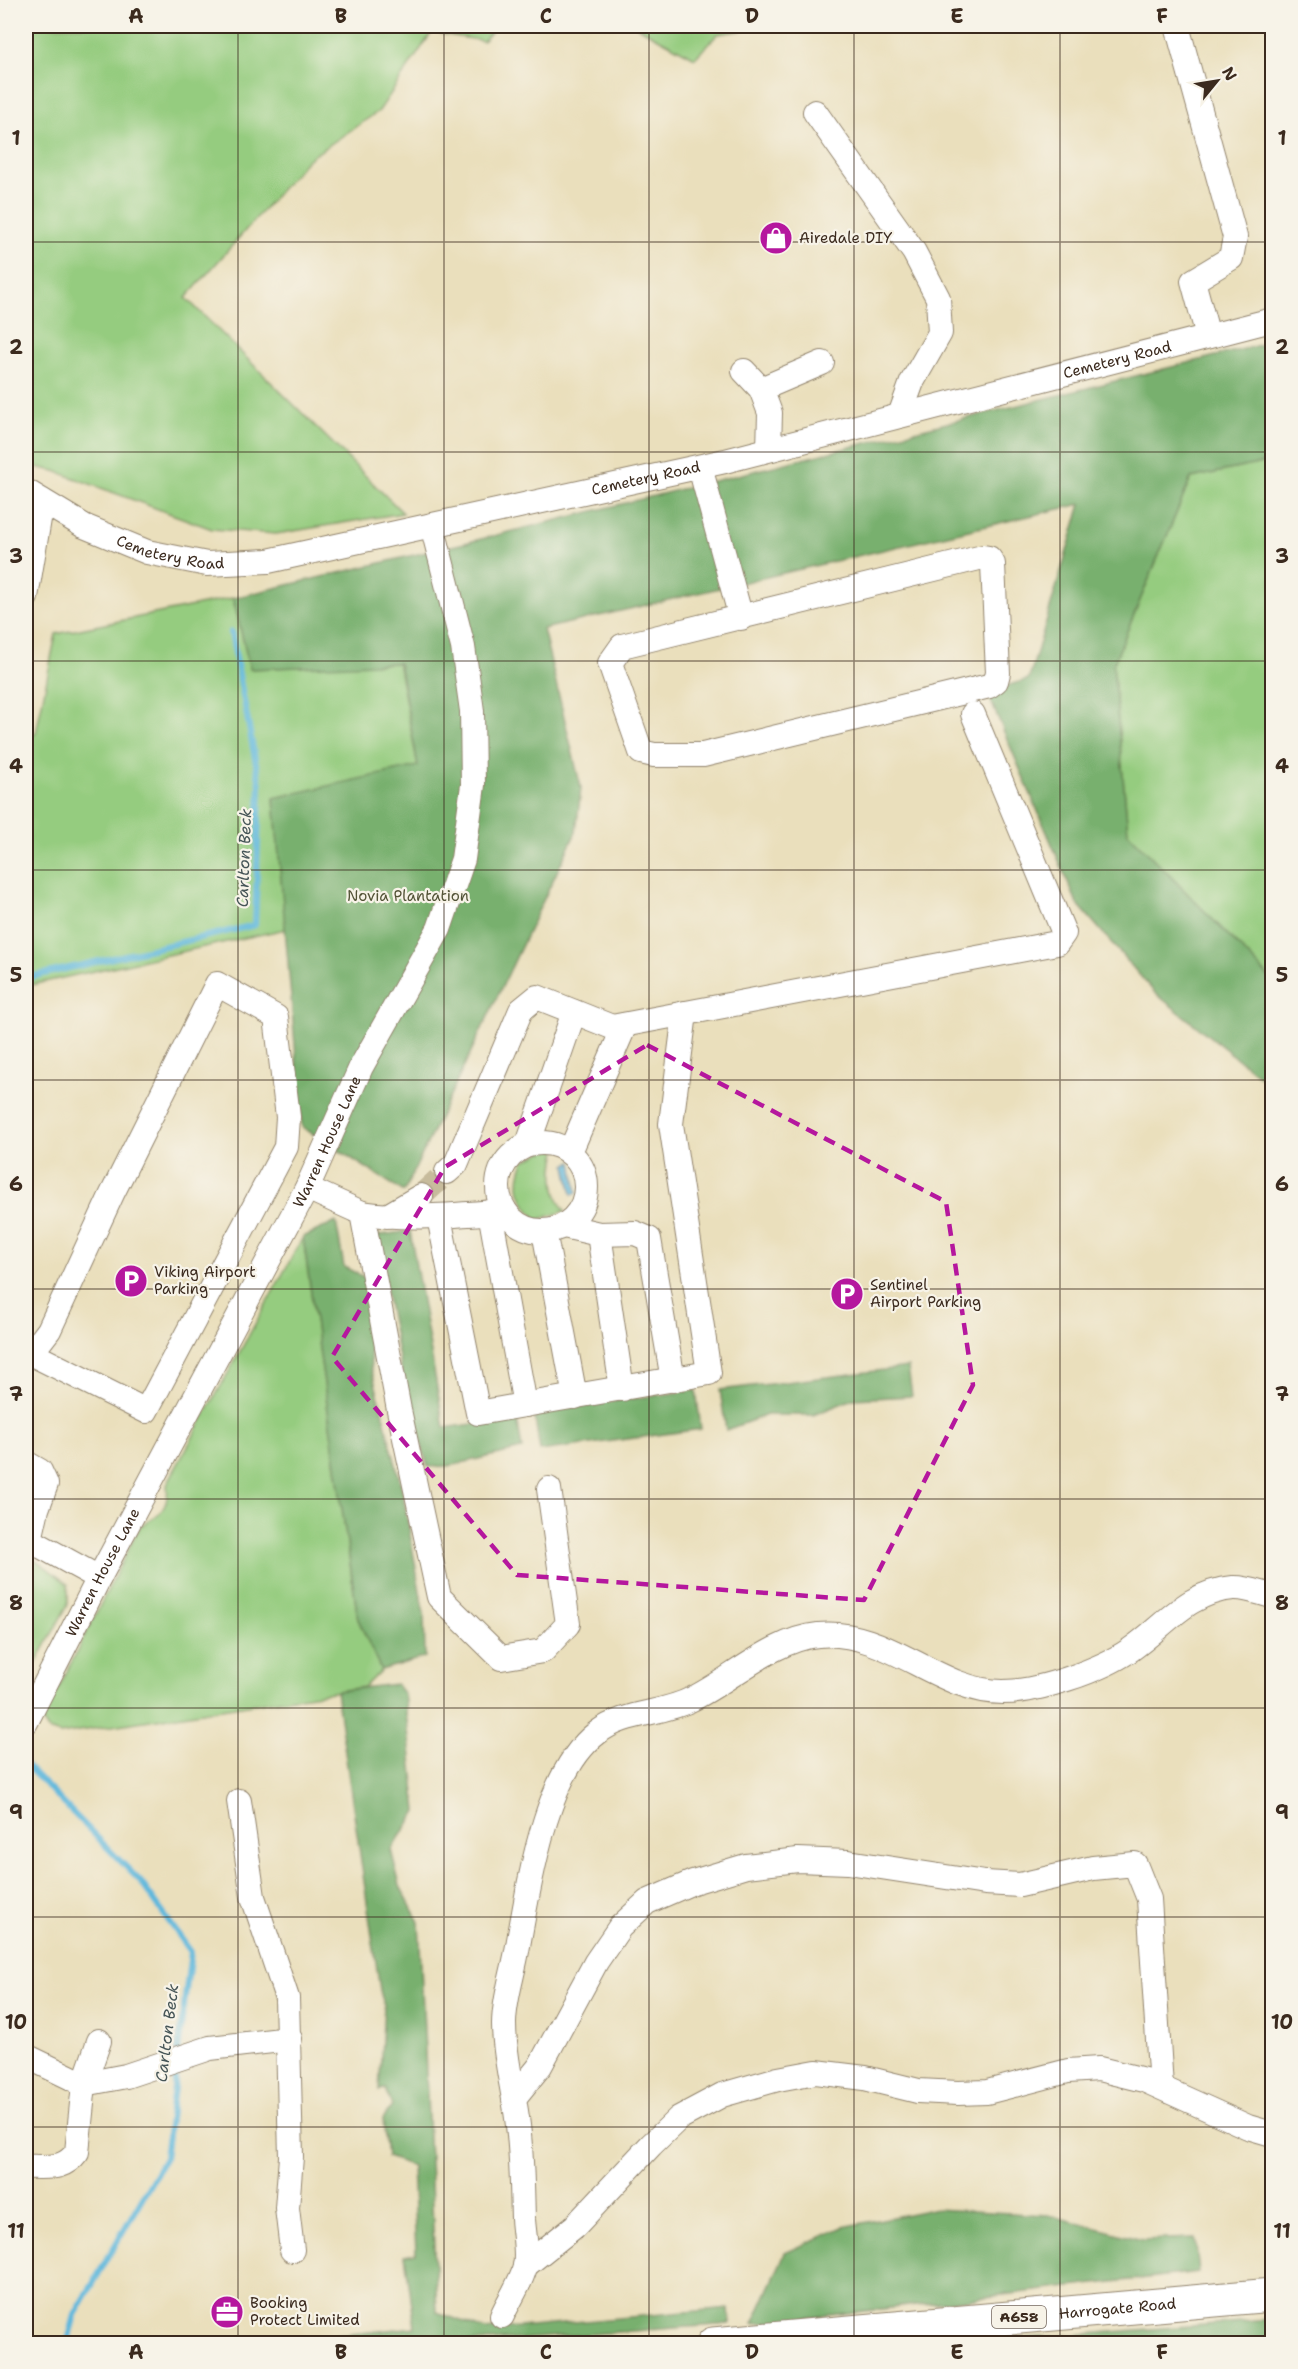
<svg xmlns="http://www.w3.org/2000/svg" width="1298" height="2369" font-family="'Shantell Sans',sans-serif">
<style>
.green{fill:#95cc7f;stroke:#687b4e;stroke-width:1.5}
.forest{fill:#78b06e;stroke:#5a6d46;stroke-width:1.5}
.water{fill:#5eb8dc;stroke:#4c717d;stroke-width:1.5}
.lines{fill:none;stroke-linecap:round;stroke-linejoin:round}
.stream{stroke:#5eb8dc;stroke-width:6}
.minor-tunnel{stroke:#c7bb9c;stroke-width:24;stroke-dasharray:24 12;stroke-linecap:butt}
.minor-casing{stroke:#92846d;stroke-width:26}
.highway-casing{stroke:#92846d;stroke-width:35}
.minor{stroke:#fff;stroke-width:24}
.highway{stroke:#fff;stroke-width:33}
.marked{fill:none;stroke:#b5179e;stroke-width:4.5;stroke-dasharray:12 8;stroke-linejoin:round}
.grid{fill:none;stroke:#3b2a1e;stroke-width:1.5;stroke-opacity:0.55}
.labels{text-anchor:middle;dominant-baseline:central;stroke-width:4.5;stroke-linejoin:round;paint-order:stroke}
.shield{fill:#f7f3e8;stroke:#73665b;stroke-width:1.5}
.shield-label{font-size:14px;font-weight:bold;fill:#3b2a1e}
.poi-label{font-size:15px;fill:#3b2a1e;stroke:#f7f3e8;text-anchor:start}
.street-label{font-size:15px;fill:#3b2a1e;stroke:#f7f3e8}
.park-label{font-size:15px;fill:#525236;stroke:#f7f3e8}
.water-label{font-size:16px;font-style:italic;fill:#465557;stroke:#f7f3e8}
.neatline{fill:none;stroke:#3b2a1e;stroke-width:2}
.grid-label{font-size:20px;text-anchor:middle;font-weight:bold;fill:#3b2a1e}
</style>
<rect width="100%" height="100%" fill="#f7f3e8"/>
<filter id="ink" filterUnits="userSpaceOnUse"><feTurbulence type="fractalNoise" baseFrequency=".0167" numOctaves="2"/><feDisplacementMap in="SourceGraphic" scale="12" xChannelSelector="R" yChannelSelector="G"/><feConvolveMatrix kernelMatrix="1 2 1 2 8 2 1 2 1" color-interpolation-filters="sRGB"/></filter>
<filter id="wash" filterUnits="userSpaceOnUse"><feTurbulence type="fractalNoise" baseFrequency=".008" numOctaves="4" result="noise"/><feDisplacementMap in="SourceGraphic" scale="24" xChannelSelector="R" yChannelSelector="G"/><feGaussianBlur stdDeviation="1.35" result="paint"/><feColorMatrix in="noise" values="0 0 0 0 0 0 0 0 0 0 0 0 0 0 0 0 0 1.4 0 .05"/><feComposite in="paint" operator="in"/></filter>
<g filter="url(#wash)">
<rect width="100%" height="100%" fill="#eadfbc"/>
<g class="green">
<polygon points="26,26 497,26 483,41 432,32 379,111 307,160 186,298 403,513 276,534 212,529 55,471 26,465"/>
<polygon points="636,26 758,26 751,29 718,34 695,58"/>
<polygon points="1272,461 1272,980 1128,833 1113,665 1191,478"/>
<polygon points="233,598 250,669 398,662 418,766 274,798 286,929 26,986 26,737 36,733 56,634"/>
<path d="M550,1148L557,1151C552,1171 552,1194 565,1211L537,1220C519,1199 514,1187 524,1161Z"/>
<path d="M303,1237L358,1619L381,1670L364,1687L60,1734L48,1730L42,1721L140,1526C160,1515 170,1508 167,1484Z"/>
<polygon points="26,1556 40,1563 68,1584 68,1604 26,1682"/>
</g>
<g class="forest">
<polygon points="1272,342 1272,461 1191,478 1113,665 1128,833 1272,980 1272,1086 1155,993 1077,903 987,692 1029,679 1081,504 543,629 581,788 576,832 404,1192 302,1127 274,798 418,766 399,663 250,669 233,598 469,542"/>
<polygon points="336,1222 344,1267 366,1278 371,1367 402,1489 424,1614 425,1657 381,1670 358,1619 303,1237"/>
<polygon points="410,1231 444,1428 517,1418 522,1449 448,1466 428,1467 405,1388 375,1236"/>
<polygon points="908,1367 912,1396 853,1399 813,1415 767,1415 726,1430 720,1390"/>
<polygon points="696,1390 701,1429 540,1451 534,1412"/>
<polygon points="396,1684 404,1694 417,1811 391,1850 400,1886 419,1922 437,2312 485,2330 729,2308 730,2324 465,2343 270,2343 415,2327 405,2255 416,2253 412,2166 387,2157 383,2119 392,2106 385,2089 379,2090 384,2006 380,1990 336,1691"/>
<polygon points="933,2209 1048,2215 1142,2240 1195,2238 1199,2272 753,2324 785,2253 843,2227"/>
<polygon points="1272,2320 1272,2343 968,2343 1242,2322"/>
</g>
<polygon class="water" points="572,1161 577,1193 572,1195 566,1165"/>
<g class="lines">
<g class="stream">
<polyline points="26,978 255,925 260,785 231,632"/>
<polyline points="26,1765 140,1881 191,1952 178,2051"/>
<polyline points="67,2344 75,2315 165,2158 177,2064"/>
</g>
</g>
</g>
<g filter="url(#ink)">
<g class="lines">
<polyline class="minor-tunnel" points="421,1196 447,1172"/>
<defs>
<g id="minor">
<polyline points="1177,26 1235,237 1231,258 1193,281 1208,336"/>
<polyline points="815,112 914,252 938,298 940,333 912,382 900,415"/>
<polyline points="744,371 761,389 770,413 769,449"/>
<polyline points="761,389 822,363"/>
<polyline points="700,467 741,618"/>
<path id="s1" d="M26,491L84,526L147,552L207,564L268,561L725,461L1272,320"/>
<polygon points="983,557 989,558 993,564 998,673 996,681 989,686 703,755 654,755 641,752 610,663 622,646"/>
<polyline points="26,597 42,501"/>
<circle cx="542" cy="1187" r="44"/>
<polyline points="528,1144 574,1012"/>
<polyline points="570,1152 625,1025"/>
<polyline points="447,1172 456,1164 521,1010 537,997 612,1027 1057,943 1064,933 973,714"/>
<polyline points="307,1188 362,1213 399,1410 439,1597 501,1658 543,1651 568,1624 549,1489"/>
<polyline points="490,1212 525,1405"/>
<path d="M362,1213C410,1220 457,1215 505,1211"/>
<polyline points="387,1216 421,1196"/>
<polyline points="439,1217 478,1413 709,1373 671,1124 685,1013"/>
<polyline points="564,1226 599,1234 635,1233 649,1239 673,1380"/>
<polyline points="544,1231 575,1397"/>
<polyline points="599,1234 622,1389"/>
<polyline points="26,1346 39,1343 49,1330 112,1194 217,984 276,1017 288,1117 286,1147 146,1411 26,1351"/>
<polyline points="26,1463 40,1471 46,1484 37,1509 30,1540"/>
<polyline points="26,1538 99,1578"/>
<path id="s2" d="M26,1722L99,1578L307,1188L361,1067L439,929L463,859L473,785L472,711L463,647L432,525"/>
<polyline points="239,1801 253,1897 287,1998 291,2157 287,2208 292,2250"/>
<polyline points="26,2056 84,2084 126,2076 210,2048 290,2039"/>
<polyline points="514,2098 540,2066 596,1962 620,1927 647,1902 693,1882 746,1866 798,1860 848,1862 985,1883 1020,1885 1093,1868 1135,1864 1149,1899 1161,2087"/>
<path d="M26,2167C47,2166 63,2171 77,2152L84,2084L99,2041"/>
<polyline points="525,2266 575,2226 651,2145 679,2118 722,2095 778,2079 816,2072 865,2078 918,2091 958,2093 987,2092 1068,2071 1099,2069 1144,2080 1248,2127 1272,2134"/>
<path d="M502,2316C509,2300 521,2283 525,2267C528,2253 524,2234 523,2219C522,2186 522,2151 517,2118C513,2087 504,2056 504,2024C504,2000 513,1974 517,1951C529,1887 544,1773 597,1733C625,1711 661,1715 692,1699C731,1680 774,1639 818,1635C887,1628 937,1692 1003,1692C1038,1692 1101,1670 1130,1650C1165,1626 1187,1592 1233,1588C1245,1587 1260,1593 1272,1596"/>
</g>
<g id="highway">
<path id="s3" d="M713,2344L1272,2295"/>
</g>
</defs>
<use href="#minor" class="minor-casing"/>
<use href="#highway" class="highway-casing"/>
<use href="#minor" class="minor"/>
<use href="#highway" class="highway"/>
</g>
</g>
<path class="marked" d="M647,1045L946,1202L973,1385L864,1600L517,1575L332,1357L445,1167Z"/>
<path class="grid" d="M238,26V2344M444,26V2344M649,26V2344M854,26V2344M1060,26V2344M26,242H1272M26,452H1272M26,661H1272M26,870H1272M26,1080H1272M26,1289H1272M26,1499H1272M26,1708H1272M26,1917H1272M26,2127H1272"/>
<defs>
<symbol id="shop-disc" viewBox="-11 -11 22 22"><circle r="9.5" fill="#b5179e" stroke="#f7f3e8"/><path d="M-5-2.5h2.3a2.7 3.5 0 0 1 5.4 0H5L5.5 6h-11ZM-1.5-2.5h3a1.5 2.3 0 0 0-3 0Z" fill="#fff"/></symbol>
<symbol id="parking-disc" viewBox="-11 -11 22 22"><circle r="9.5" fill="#b5179e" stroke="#f7f3e8"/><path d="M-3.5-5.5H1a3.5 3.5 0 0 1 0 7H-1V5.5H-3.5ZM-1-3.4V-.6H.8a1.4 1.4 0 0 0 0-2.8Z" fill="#fff"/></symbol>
<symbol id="office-disc" viewBox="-11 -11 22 22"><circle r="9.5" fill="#b5179e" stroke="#f7f3e8"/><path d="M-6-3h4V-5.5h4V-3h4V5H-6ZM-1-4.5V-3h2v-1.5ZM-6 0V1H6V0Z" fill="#fff"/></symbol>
</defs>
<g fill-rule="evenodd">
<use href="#shop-disc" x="757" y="219" width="38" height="38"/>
<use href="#parking-disc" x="112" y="1262" width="38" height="38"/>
<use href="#parking-disc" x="828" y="1275" width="38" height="38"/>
<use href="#office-disc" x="208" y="2293" width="38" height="38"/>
</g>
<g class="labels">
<rect class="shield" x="992" y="2306" width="54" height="22" rx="4.5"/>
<g class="shield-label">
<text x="1019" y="2317">A658</text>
</g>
<g class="poi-label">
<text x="799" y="238">Airedale DIY</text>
<text x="154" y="1272">Viking Airport<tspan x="154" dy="17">Parking</tspan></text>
<text x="870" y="1285">Sentinel<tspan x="870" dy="17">Airport Parking</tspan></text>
<text x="250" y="2303">Booking<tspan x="250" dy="17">Protect Limited</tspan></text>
</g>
<g class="street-label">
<text stroke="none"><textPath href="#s1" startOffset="1131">Cemetery Road</textPath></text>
<text stroke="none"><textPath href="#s1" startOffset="645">Cemetery Road</textPath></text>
<text stroke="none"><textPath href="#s1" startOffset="159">Cemetery Road</textPath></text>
<text stroke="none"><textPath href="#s2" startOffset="654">Warren House Lane</textPath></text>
<text stroke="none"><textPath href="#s2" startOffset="168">Warren House Lane</textPath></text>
<text stroke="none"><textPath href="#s3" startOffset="406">Harrogate Road</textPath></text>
</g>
<g class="park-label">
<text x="408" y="896">Novia Plantation</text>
</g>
<g class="water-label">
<text transform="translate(244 858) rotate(-88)">Carlton Beck</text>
<text transform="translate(167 2033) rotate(-83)">Carlton Beck</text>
</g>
</g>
<rect width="1298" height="2369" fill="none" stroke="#f7f3e8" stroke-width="66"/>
<g transform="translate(1217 81) rotate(60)" stroke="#f7f3e8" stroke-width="4.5" paint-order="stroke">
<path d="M0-4.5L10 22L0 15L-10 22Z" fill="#3b2a1e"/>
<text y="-9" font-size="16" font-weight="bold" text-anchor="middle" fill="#3b2a1e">N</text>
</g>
<rect x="33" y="33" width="1232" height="2303" class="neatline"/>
<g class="grid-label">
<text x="136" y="23">A</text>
<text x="341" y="23">B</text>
<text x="546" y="23">C</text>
<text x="752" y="23">D</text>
<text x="957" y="23">E</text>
<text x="1162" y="23">F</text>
<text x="16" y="145">1</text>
<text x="1282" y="145">1</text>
<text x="16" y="354">2</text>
<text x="1282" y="354">2</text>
<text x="16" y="563">3</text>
<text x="1282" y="563">3</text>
<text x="16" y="773">4</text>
<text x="1282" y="773">4</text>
<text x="16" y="982">5</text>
<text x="1282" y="982">5</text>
<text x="16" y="1191">6</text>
<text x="1282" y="1191">6</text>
<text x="16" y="1401">7</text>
<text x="1282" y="1401">7</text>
<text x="16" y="1610">8</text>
<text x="1282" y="1610">8</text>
<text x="16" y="1819">9</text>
<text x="1282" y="1819">9</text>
<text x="16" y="2029">10</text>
<text x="1282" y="2029">10</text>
<text x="16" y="2238">11</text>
<text x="1282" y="2238">11</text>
<text x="136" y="2359">A</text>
<text x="341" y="2359">B</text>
<text x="546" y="2359">C</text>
<text x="752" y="2359">D</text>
<text x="957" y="2359">E</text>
<text x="1162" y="2359">F</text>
</g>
</svg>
